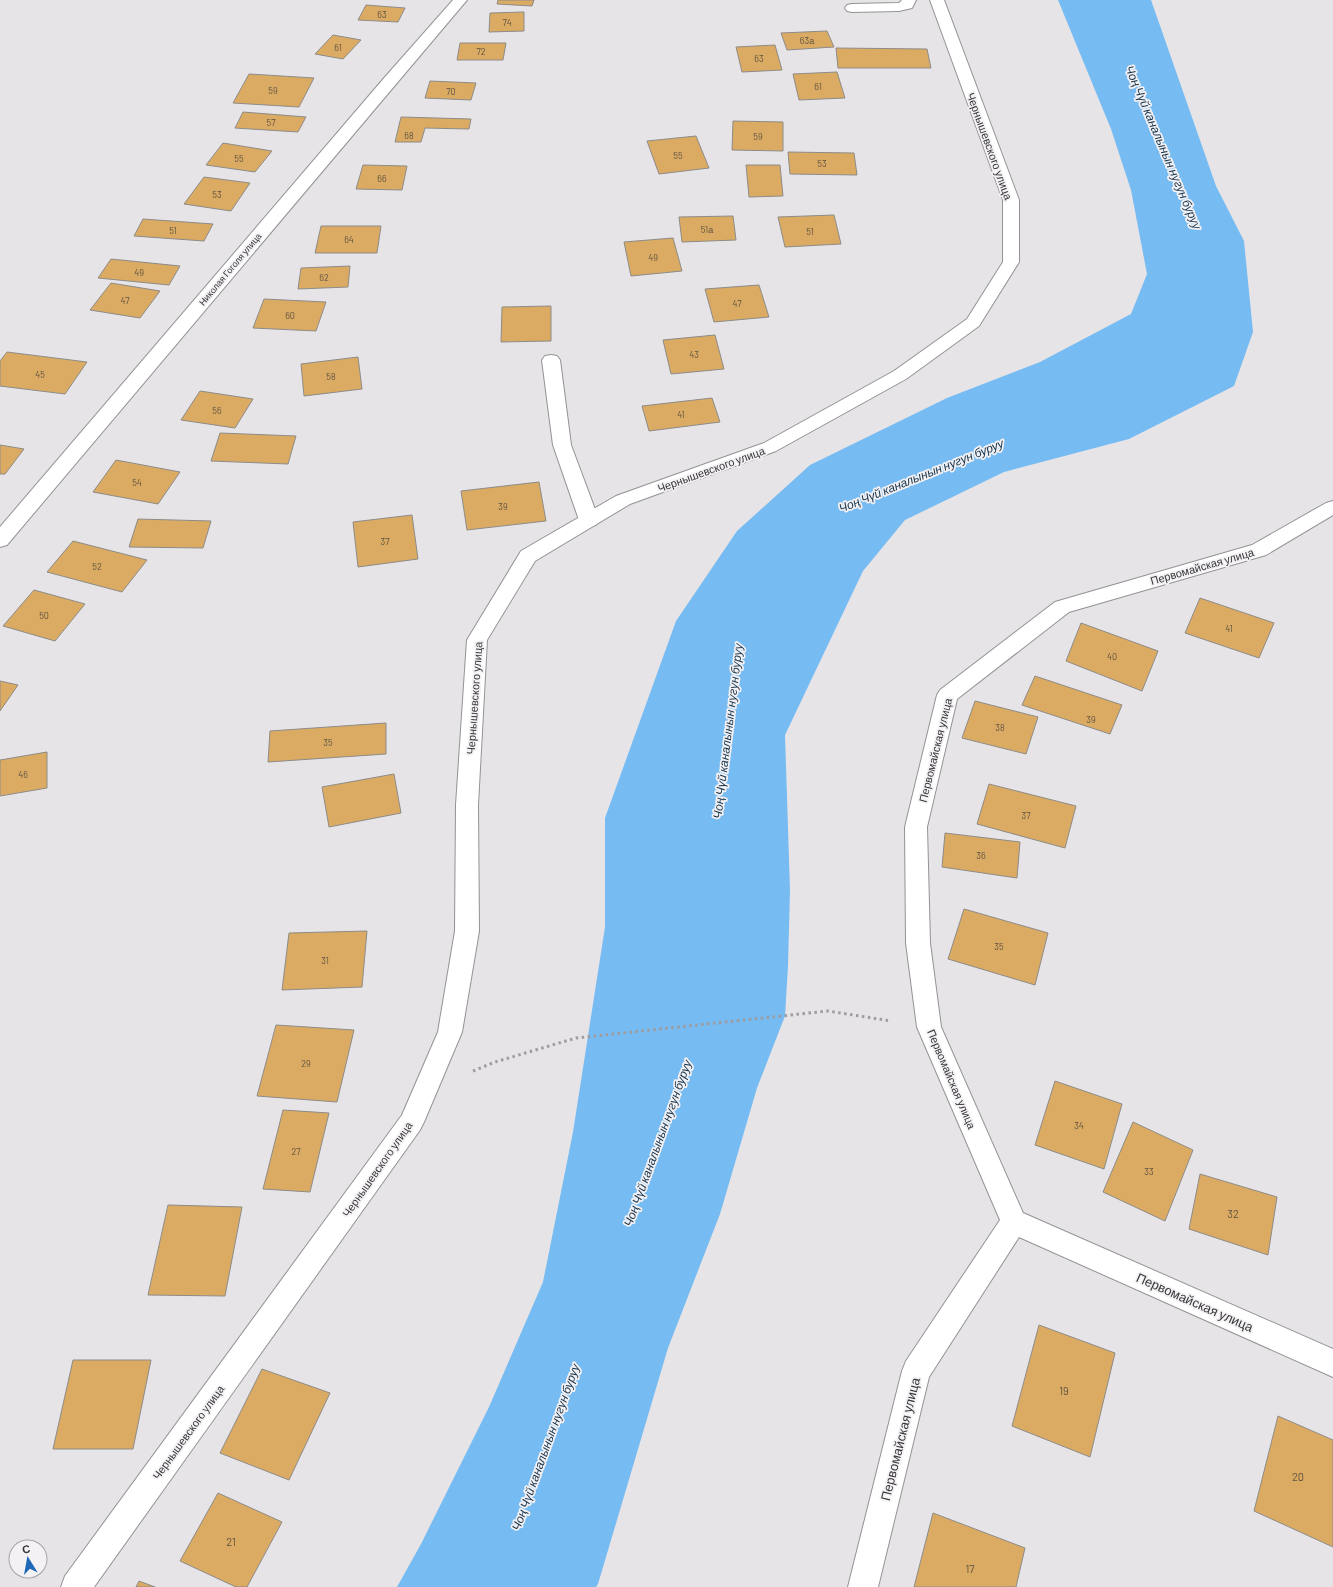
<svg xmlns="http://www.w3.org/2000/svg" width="1333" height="1587" font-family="Barlow,sans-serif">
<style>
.water{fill:#76bbf2}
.building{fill:#dbab63;stroke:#8d8b88}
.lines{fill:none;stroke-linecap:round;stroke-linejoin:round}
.service-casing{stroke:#949295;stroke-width:2}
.minor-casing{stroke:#949295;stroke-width:2}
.path{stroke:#9e9c9f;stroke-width:3;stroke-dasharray:2.5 3.5;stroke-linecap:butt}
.service{fill:#fff;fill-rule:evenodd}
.minor{fill:#fff;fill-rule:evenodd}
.labels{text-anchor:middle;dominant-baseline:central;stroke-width:3.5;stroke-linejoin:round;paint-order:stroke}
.number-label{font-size:9px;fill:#5f5242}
.far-street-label{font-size:9px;fill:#363537;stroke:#f3f1f4}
.street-label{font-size:11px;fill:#363537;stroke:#f3f1f4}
.near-number-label{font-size:11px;fill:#5f5242}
.water-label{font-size:12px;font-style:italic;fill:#16344b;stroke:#f3f1f4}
.near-street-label{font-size:13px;fill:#363537;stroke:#f3f1f4}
</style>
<rect width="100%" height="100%" fill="#e6e4e7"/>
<polygon class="water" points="1058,0 1151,0 1216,186 1244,241 1253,332 1234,386 1129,439 1004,472 905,520 863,571 785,735 790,890 788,966 785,1016 757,1088 720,1214 668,1348 598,1584 596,1587 397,1587 421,1544 489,1407 543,1282 573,1132 605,927 605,818 676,621 737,531 810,465 947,398 1040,362 1131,314 1147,274 1131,190 1111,129"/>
<g class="building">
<polygon points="498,0 534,0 532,6 497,4"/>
<polygon points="366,5 405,8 398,22 358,20"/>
<polygon points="524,12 524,31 489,32 490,13"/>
<polygon points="827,31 834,47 787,50 781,33"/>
<polygon points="333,35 361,40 343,59 315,54"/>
<polygon points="460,43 506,43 503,60 457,60"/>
<polygon points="775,45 782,70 742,72 736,47"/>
<polygon points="836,48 927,49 931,68 838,68"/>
<polygon points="837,72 845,98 799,100 793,74"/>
<polygon points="249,74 314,78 299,107 233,103"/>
<polygon points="430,81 476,83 471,100 425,98"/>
<polygon points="243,112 306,117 298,132 235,128"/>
<polygon points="401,117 471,119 469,129 425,128 421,142 395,142"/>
<polygon points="733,121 783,122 783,151 732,150"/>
<polygon points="696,136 709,168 659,174 647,141"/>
<polygon points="223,143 272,151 255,172 206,165"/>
<polygon points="788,152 854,153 857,175 790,174"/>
<polygon points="363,165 407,166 402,190 356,189"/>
<polygon points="746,165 780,165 783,196 749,197"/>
<polygon points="204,177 250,183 231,211 184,204"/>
<polygon points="834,215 841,244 785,247 778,217"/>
<polygon points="733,216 736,240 682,242 679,217"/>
<polygon points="143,219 213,224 204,241 134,236"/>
<polygon points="321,226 381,226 377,253 315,253"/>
<polygon points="673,238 682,271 631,276 624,242"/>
<polygon points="111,259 180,266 169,285 98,278"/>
<polygon points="350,266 348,287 298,289 301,268"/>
<polygon points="111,283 160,291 140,318 90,310"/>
<polygon points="759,285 769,317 714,322 705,289"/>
<polygon points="264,299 326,302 316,331 253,328"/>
<polygon points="551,306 551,341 501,342 502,307"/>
<polygon points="715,335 724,369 671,374 663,340"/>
<polygon points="7,352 87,362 65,394 0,386 0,361"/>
<polygon points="358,357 362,389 304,396 301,364"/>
<polygon points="200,391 253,399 235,428 181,420"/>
<polygon points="712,398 720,422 649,431 642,406"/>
<polygon points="220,433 296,436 288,464 211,461"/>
<polygon points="0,445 24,449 5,474 0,474"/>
<polygon points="116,460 180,472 158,504 93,492"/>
<polygon points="539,482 546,521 467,530 461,491"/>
<polygon points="412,515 418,559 358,567 353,522"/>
<polygon points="138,519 211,521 203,548 129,547"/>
<polygon points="73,541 147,560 122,592 47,572"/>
<polygon points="34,590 85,604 55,641 3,626"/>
<polygon points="1200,598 1274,623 1259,658 1185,633"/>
<polygon points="1081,623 1158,651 1142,691 1066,661"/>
<polygon points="1035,676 1122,705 1110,734 1022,705"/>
<polygon points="0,681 18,685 0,711"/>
<polygon points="975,701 1038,717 1026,754 962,738"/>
<polygon points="386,723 386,754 268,762 270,731"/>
<polygon points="47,752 47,788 0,796 0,760"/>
<polygon points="394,774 401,813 329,827 322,787"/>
<polygon points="989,784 1076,806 1065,848 977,824"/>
<polygon points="945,833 1020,842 1017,878 942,867"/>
<polygon points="964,909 1048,933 1035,985 948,959"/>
<polygon points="367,931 362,987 282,990 289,933"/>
<polygon points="276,1025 354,1030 337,1102 257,1096"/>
<polygon points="1055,1081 1122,1104 1104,1169 1035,1145"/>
<polygon points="283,1110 329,1113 310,1192 263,1189"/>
<polygon points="1133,1122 1193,1150 1165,1221 1103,1192"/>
<polygon points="1200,1174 1277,1197 1268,1255 1189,1229"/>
<polygon points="168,1205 242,1207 225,1296 148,1295"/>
<polygon points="1039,1325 1115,1353 1090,1457 1012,1426"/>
<polygon points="73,1360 151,1360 133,1449 53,1449"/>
<polygon points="262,1369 330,1393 289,1480 220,1453"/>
<polygon points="1278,1416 1333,1440 1333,1547 1254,1511"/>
<polygon points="218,1493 282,1522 247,1587 236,1587 180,1561"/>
<polygon points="933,1513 1025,1548 1016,1587 914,1587"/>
<polygon points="139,1581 155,1587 136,1587"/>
</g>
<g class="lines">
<defs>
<g id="service">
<polygon points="902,0 916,0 912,8 899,11 852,12 847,11 845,8 847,5 852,4 899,3"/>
<polygon points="551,355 557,356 560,360 571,445 599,520 596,525 589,526 582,525 579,520 553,445 542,360 545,356"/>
</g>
<g id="minor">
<polygon points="453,0 467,0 7,545 0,547 0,527 385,77"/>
<polygon points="930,0 944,0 1019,200 1019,262 979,326 906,379 776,451 630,504 535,561 487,640 478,805 479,931 462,1032 424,1122 420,1130 94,1587 61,1587 65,1576 402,1115 438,1032 455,931 456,805 467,640 521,551 616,496 764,443 894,371 967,319 1003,262 1003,200"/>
<polygon points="1333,501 1333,515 1266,555 1069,612 957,699 927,827 930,943 941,1027 1023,1213 1333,1349 1333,1377 1019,1237 929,1377 878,1587 848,1587 902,1371 906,1361 1000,1220 917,1027 906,943 905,827 937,695 940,690 1055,602 1252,545 1326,503"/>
</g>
</defs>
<use href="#service" class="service-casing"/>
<use href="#minor" class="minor-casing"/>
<polyline class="path" points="473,1071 495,1062 576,1038 828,1011 891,1021"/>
<use href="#service" class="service"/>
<use href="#minor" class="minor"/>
</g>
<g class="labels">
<g class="number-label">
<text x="382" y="14">63</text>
<text x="507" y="22">74</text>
<text x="807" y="40">63а</text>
<text x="338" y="47">61</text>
<text x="481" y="51">72</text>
<text x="759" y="58">63</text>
<text x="818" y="86">61</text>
<text x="273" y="90">59</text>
<text x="451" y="91">70</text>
<text x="271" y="122">57</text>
<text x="409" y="135">68</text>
<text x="758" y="136">59</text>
<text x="678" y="155">55</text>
<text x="239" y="158">55</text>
<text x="822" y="163">53</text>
<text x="382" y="178">66</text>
<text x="217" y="194">53</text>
<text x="707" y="229">51а</text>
<text x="173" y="230">51</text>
<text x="810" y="231">51</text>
<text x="349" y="239">64</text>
<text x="653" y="257">49</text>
<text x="139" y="272">49</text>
<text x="324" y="277">62</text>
<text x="125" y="300">47</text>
<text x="737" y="303">47</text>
<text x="290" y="315">60</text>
<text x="694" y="354">43</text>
<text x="40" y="374">45</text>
<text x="331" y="376">58</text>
<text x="217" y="410">56</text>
<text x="681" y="414">41</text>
<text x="137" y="482">54</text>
<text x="503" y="506">39</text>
<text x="385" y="541">37</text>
<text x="97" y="566">52</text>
<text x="44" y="615">50</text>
<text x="1229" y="628">41</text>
<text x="1112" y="656">40</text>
<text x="1091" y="719">39</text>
<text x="1000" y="727">38</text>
<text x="328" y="742">35</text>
<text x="23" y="774">46</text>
<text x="1026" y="815">37</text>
<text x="981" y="855">36</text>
<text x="999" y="946">35</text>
<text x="325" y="960">31</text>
<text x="306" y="1063">29</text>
<text x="1079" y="1125">34</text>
<text x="296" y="1151">27</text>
<text x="1149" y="1171">33</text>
</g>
<g class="far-street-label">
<text transform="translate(230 269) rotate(-50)">Николая Гоголя улица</text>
</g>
<g class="street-label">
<text transform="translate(990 146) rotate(70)">Чернышевского улица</text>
<text transform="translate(711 469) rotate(-20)">Чернышевского улица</text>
<text transform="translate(1202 566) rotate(-16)">Первомайская улица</text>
<text transform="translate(474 698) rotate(-86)">Чернышевского улица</text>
<text transform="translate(935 750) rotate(-76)">Первомайская улица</text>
<text transform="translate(952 1079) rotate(67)">Первомайская улица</text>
<text transform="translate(377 1169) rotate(-55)">Чернышевского улица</text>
<text transform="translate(188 1432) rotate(-54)">Чернышевского улица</text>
</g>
<g class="near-number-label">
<text x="1233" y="1213">32</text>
<text x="1064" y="1390">19</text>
<text x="1298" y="1476">20</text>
<text x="231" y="1541">21</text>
<text x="970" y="1568">17</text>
</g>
<g class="water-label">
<text transform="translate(1164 147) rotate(67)">Чоң Чүй каналынын нугун буруу</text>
<text transform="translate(921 475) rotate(-22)">Чоң Чүй каналынын нугун буруу</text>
<text transform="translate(727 731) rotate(-83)">Чоң Чүй каналынын нугун буруу</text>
<text transform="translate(657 1143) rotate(-70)">Чоң Чүй каналынын нугун буруу</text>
<text transform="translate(545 1447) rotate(-70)">Чоң Чүй каналынын нугун буруу</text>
</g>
<g class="near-street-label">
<text transform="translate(1195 1302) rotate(24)">Первомайская улица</text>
<text transform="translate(900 1439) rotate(-76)">Первомайская улица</text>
</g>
</g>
<g transform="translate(28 1559) rotate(349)"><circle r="19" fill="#f3f1f4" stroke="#a7a6a8"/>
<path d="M0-3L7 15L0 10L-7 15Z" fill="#1e66b6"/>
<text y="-6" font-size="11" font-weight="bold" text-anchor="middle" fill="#363537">С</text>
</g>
</svg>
